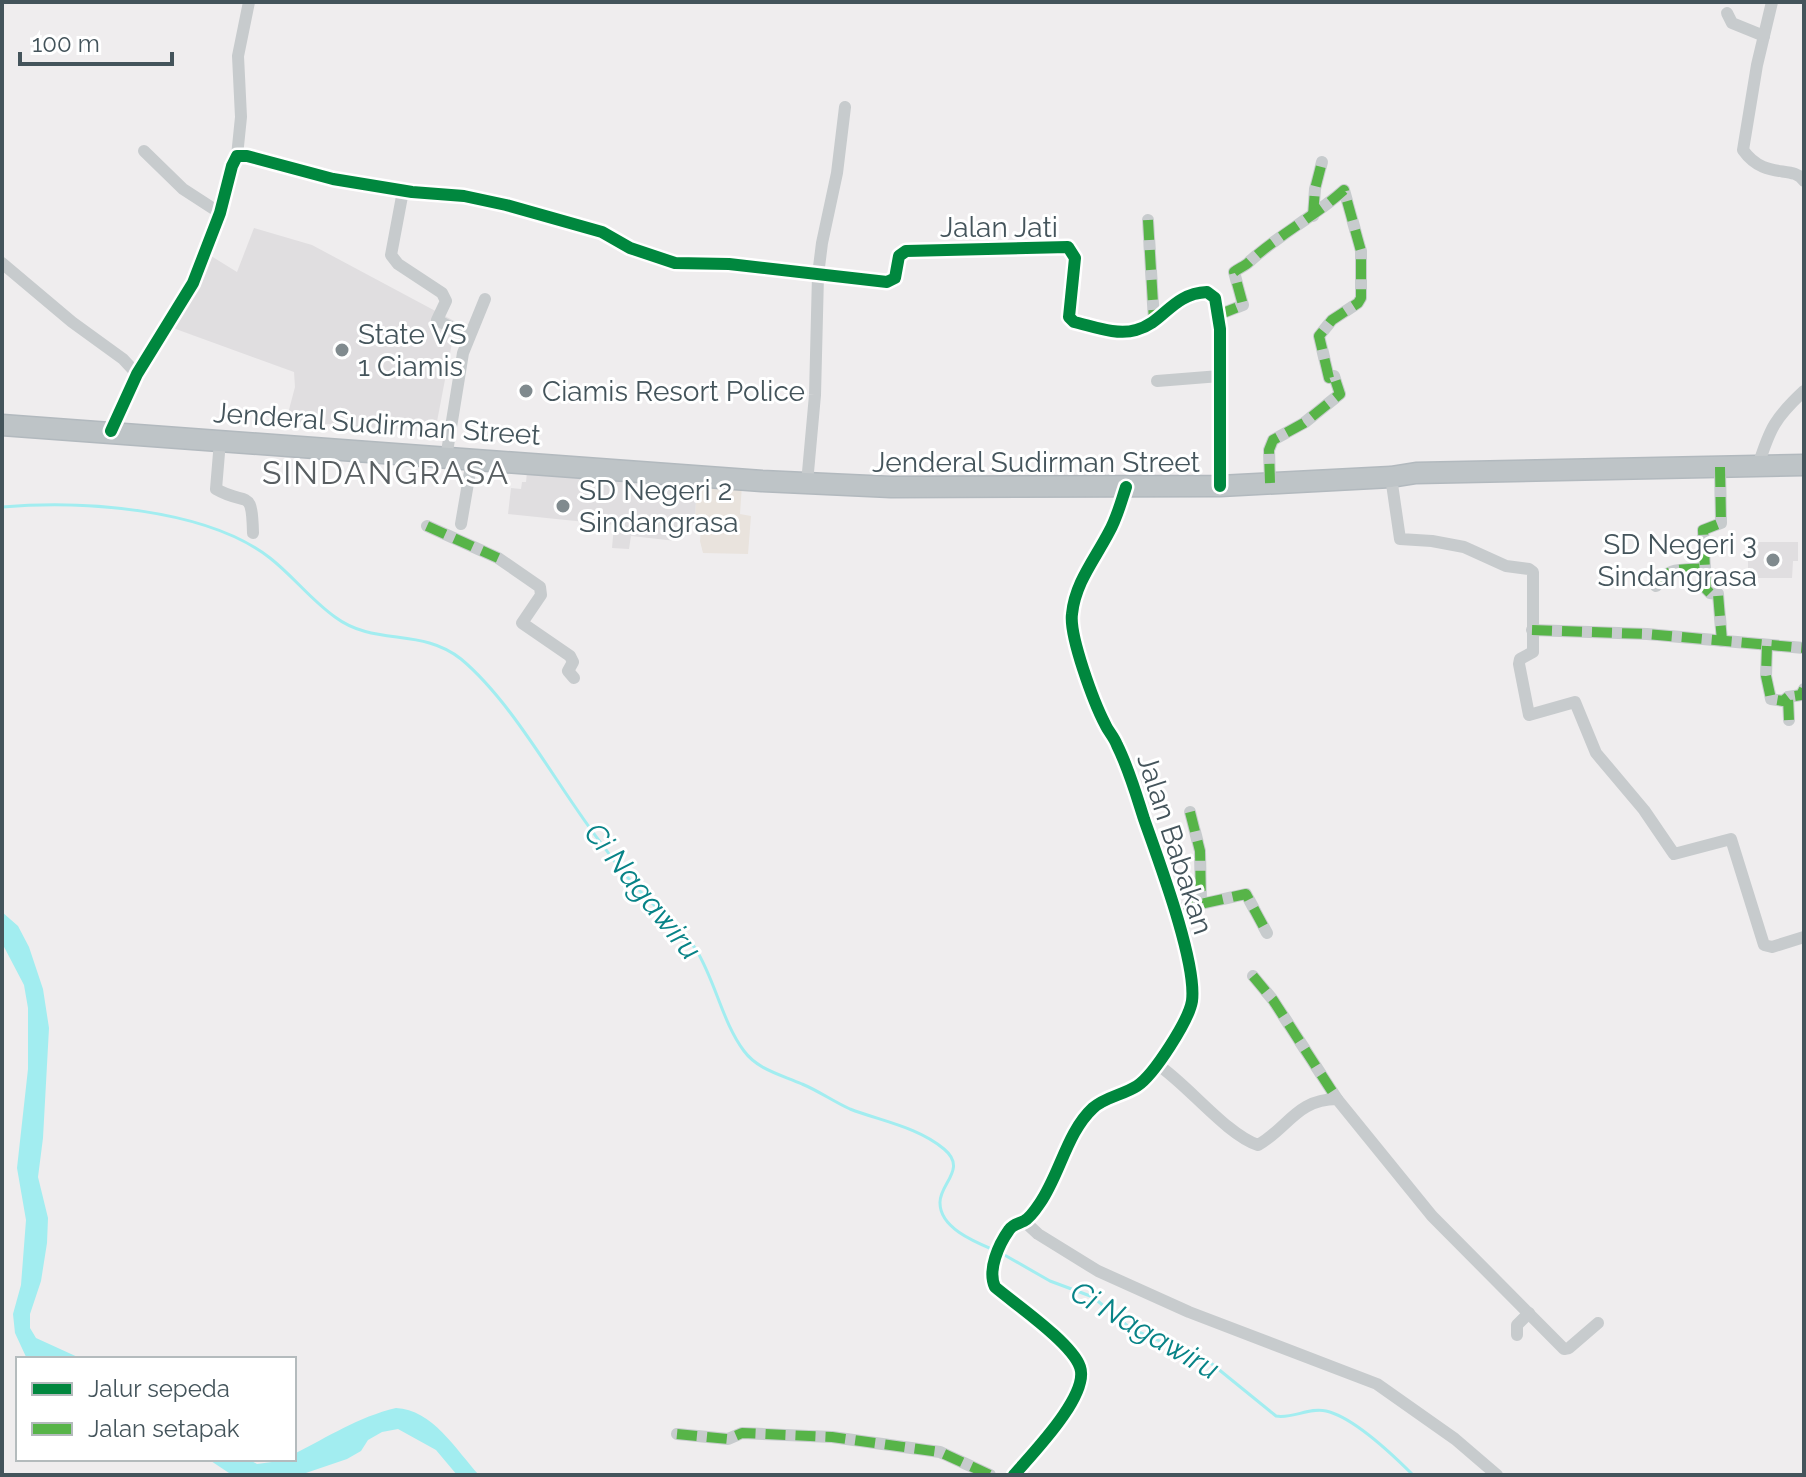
<svg xmlns="http://www.w3.org/2000/svg" width="1806" height="1477" font-family="Raleway,sans-serif">
<style>
.commercial{fill:#e9e3dd}
.education{fill:#e0dee0}
.water{fill:#a2edf0}
.lines{fill:none;stroke-linecap:round;stroke-linejoin:round}
.stream{stroke:#a2edf0;stroke-width:3}
.trunk-casing{stroke:#b2b9be;stroke-width:23}
.minor{stroke:#c7cbcd;stroke-width:12}
.trunk{stroke:#bec4c7;stroke-width:20}
.quiet{stroke:#57b448;stroke-width:10;stroke-dasharray:20 10;stroke-linecap:butt}
.cycleway-casing{stroke:#fff;stroke-width:17}
.cycleway{stroke:#00873e;stroke-width:12}
.poi-dot{fill:#808a8e;stroke:#fff;stroke-width:3}
.labels{text-anchor:middle;dominant-baseline:central;stroke-width:6;stroke-linejoin:round;paint-order:stroke}
.street-label{font-size:28px;fill:#44545b;stroke:#fff}
.poi-label{font-size:28px;fill:#44545b;stroke:#fff;text-anchor:start}
.water-label{font-size:30px;font-style:italic;fill:#078387;stroke:#fff}
.quarter-label{font-size:32px;letter-spacing:2px;fill:#595f62;stroke:#fff}
</style>
<rect width="100%" height="100%" fill="#efedee"/>
<polygon class="commercial" points="697,482 742,485 740,514 751,516 748,554 703,553 700,541 702,516 695,515"/>
<g class="education">
<polygon points="254,228 312,245 456,322 435,432 286,421 295,387 294,372 173,328 203,251 237,272"/>
<polygon points="527,472 697,486 695,515 678,514 676,541 631,536 629,549 612,548 614,525 508,514 511,488 521,489 522,482 526,482"/>
<polygon points="1748,542 1798,542 1798,561 1793,561 1792,578 1748,578"/>
</g>
<g class="water">
<polygon points="2,912 18,926 29,947 43,989 49,1028 43,1138 38,1177 48,1218 47,1243 41,1281 30,1314 30,1328 36,1338 82,1359 27,1359 15,1333 13,1314 21,1285 26,1220 17,1168 28,1069 28,1008 24,985 2,943"/>
<path d="M396,1408C432,1409 456,1450 479,1475H457L436,1450L398,1429L382,1432L368,1440L361,1451L347,1459L300,1475H232L208,1459H248L257,1464L294,1459V1454C328,1437 358,1417 396,1408Z"/>
</g>
<g class="lines">
<g class="stream">
<path d="M2,507C81,500 206,508 270,558C293,576 311,600 335,617C375,647 421,627 461,659C515,704 559,790 604,847C618,867 635,887 653,904C669,919 687,934 698,953C716,984 723,1023 744,1051C758,1070 782,1075 802,1084C819,1091 834,1102 850,1109C881,1121 918,1127 944,1149C968,1169 939,1184 940,1203C940,1228 975,1242 994,1250"/>
<path d="M1001,1253L1050,1281L1093,1297L1130,1328L1212,1364L1276,1416C1293,1419 1309,1407 1326,1411C1353,1417 1394,1456 1413,1475"/>
</g>
<defs>
<polyline id="trunk" points="2,425 762,481 891,487 1220,486 1391,477 1416,473 1804,465"/>
</defs>
<use href="#trunk" class="trunk-casing"/>
<g class="minor">
<path d="M1772,2L1757,65L1743,150C1765,181 1793,164 1804,181"/>
<polyline points="1727,13 1732,23 1764,36"/>
<polyline points="144,151 183,189 220,213"/>
<polyline points="237,156 241,117 238,56 249,2"/>
<polyline points="403,191 391,255 398,264 442,293 446,301 437,320 469,337"/>
<polyline points="1313,216 1315,189 1322,162"/>
<polyline points="1148,220 1154,321"/>
<polyline points="2,263 72,322 123,359 137,374"/>
<path d="M1218,315L1243,305L1234,272C1239,268 1245,266 1249,262C1278,235 1314,217 1344,190L1361,251V298L1358,303L1332,320L1319,336L1329,378L1334,376L1340,394L1304,423L1273,440L1269,450L1270,483"/>
<polyline points="1157,381 1220,376"/>
<path d="M111,431L137,374L193,283L220,213L232,166L237,156H247L333,179L412,192L464,196L506,205L602,232L630,248L675,263L729,264L887,282L895,278L899,256L906,251L1068,247L1075,258L1069,317L1074,322C1092,326 1117,336 1136,330C1165,322 1171,294 1207,292L1215,298L1220,329V486"/>
<path d="M220,441L216,489C247,507 252,486 253,533"/>
<polyline points="446,458 463,353 485,299"/>
<path d="M1758,466C1770,428 1775,418 1804,391"/>
<polyline points="1720,467 1721,523 1703,530 1706,589 1710,593 1718,594 1722,641"/>
<polyline points="1391,477 1400,539 1432,541 1464,547 1506,566 1529,569 1533,572 1533,652 1520,659 1519,664 1529,715 1575,702 1596,753 1644,810 1674,854 1731,839 1764,945 1772,947 1804,937"/>
<polyline points="807,483 815,395 818,275 822,243 837,173 845,107"/>
<polyline points="461,524 472,460"/>
<polyline points="427,526 498,558 540,587 541,595 522,623 570,656 573,662 568,671 574,678"/>
<path d="M1656,586C1665,566 1686,570 1705,568"/>
<polyline points="1532,630 1647,634 1804,648"/>
<polyline points="1767,646 1766,676 1771,699 1783,701 1788,697"/>
<polyline points="1789,720 1788,697 1801,695 1804,689"/>
<polyline points="1190,812 1200,851 1201,903"/>
<polyline points="1174,910 1246,894 1267,933"/>
<polyline points="1253,976 1273,1000 1337,1099"/>
<path d="M1158,1065C1188,1085 1227,1135 1258,1145C1288,1128 1297,1099 1337,1099L1432,1216L1564,1349L1569,1348L1598,1323"/>
<polyline points="1024,1221 1038,1234 1098,1271 1189,1312 1377,1384 1455,1439 1497,1475"/>
<polyline points="1517,1335 1517,1325 1529,1313"/>
<polyline points="677,1434 728,1439 742,1433 832,1437 940,1452 990,1475"/>
<path d="M1014,1475C1032,1454 1090,1395 1080,1367C1072,1343 1015,1304 995,1287C987,1270 999,1244 1009,1230C1013,1224 1018,1224 1024,1221C1030,1218 1036,1209 1040,1203C1060,1174 1067,1132 1093,1108C1105,1097 1123,1095 1137,1086C1154,1075 1189,1020 1192,1001C1197,962 1158,859 1144,819C1136,794 1129,769 1117,745C1114,737 1108,731 1105,724C1094,703 1069,636 1072,614C1075,583 1095,559 1109,532C1117,518 1121,502 1126,487"/>
</g>
<use href="#trunk" class="trunk"/>
<g class="quiet">
<polyline points="1313,216 1315,189 1322,162"/>
<polyline points="1148,220 1154,321"/>
<path d="M1218,315L1243,305L1234,272C1239,268 1245,266 1249,262C1278,235 1314,217 1344,190L1361,251V298L1358,303L1332,320L1319,336L1329,378L1334,376L1340,394L1304,423L1273,440L1269,450L1270,483"/>
<polyline points="1720,467 1721,523 1703,530 1706,589 1710,593 1718,594 1722,641"/>
<polyline points="427,526 498,558"/>
<path d="M1656,586C1665,566 1686,570 1705,568"/>
<polyline points="1532,630 1647,634 1804,648"/>
<polyline points="1767,646 1766,676 1771,699 1783,701 1788,697"/>
<polyline points="1789,720 1788,697 1801,695 1804,689"/>
<polyline points="1190,812 1200,851 1201,903"/>
<polyline points="1174,910 1246,894 1267,933"/>
<polyline points="1253,976 1273,1000 1337,1099"/>
<polyline points="677,1434 728,1439 742,1433 832,1437 940,1452 990,1475"/>
</g>
<defs>
<g id="cycleway">
<path d="M111,431L137,374L193,283L220,213L232,166L237,156H247L333,179L412,192L464,196L506,205L602,232L630,248L675,263L729,264L887,282L895,278L899,256L906,251L1068,247L1075,258L1069,317L1074,322C1092,326 1117,336 1136,330C1165,322 1171,294 1207,292L1215,298L1220,329V486"/>
<path d="M1014,1475C1032,1454 1090,1395 1080,1367C1072,1343 1015,1304 995,1287C987,1270 999,1244 1009,1230C1013,1224 1018,1224 1024,1221C1030,1218 1036,1209 1040,1203C1060,1174 1067,1132 1093,1108C1105,1097 1123,1095 1137,1086C1154,1075 1189,1020 1192,1001C1197,962 1158,859 1144,819C1136,794 1129,769 1117,745C1114,737 1108,731 1105,724C1094,703 1069,636 1072,614C1075,583 1095,559 1109,532C1117,518 1121,502 1126,487"/>
</g>
</defs>
<use href="#cycleway" class="cycleway-casing"/>
<use href="#cycleway" class="cycleway"/>
</g>
<g class="poi-dot">
<circle cx="342" cy="350" r="8"/>
<circle cx="526" cy="391" r="8"/>
<circle cx="563" cy="506" r="8"/>
<circle cx="1773" cy="560" r="8"/>
</g>
<g class="labels">
<g class="street-label">
<text x="999" y="227">Jalan Jati</text>
<text transform="translate(377 424) rotate(4)">Jenderal Sudirman Street</text>
<text x="1036" y="462">Jenderal Sudirman Street</text>
<text transform="translate(1175 844) rotate(72)">Jalan Babakan</text>
</g>
<g class="poi-label">
<text x="358" y="334">State VS<tspan x="358" dy="32">1 Ciamis</tspan></text>
<text x="542" y="391">Ciamis Resort Police</text>
<text x="579" y="490">SD Negeri 2<tspan x="579" dy="32">Sindangrasa</tspan></text>
<text x="1757" y="544" text-anchor="end">SD Negeri 3<tspan x="1757" dy="32">Sindangrasa</tspan></text>
</g>
<g class="water-label">
<text transform="translate(643 891) rotate(51)">Ci Nagawiru</text>
<text transform="translate(1145 1330) rotate(30)">Ci Nagawiru</text>
</g>
<g class="quarter-label">
<text x="386" y="472">SINDANGRASA</text>
</g>
</g>
<rect width="1806" height="1477" fill="none" stroke="#44545b" stroke-width="8"/>
<rect x="16" y="1357" width="280" height="104" fill="#ffffff" stroke="#b4bbbd" stroke-width="2"/>
<rect x="32" y="1383" width="40" height="12" fill="#00873e" stroke="#b4bbbd" stroke-width="2"/>
<text x="88" y="1397" font-size="24" fill="#44545b">Jalur sepeda</text>
<rect x="32" y="1423" width="40" height="12" fill="#57b448" stroke="#b4bbbd" stroke-width="2"/>
<text x="88" y="1437" font-size="24" fill="#44545b">Jalan setapak</text>
<path d="M20 52v12h152v-12" fill="none" stroke="#44545b" stroke-width="4"/>
<text x="32" y="52" font-size="24" fill="#44545b" stroke="#ffffff" stroke-width="6" paint-order="stroke">100 m</text>
</svg>
